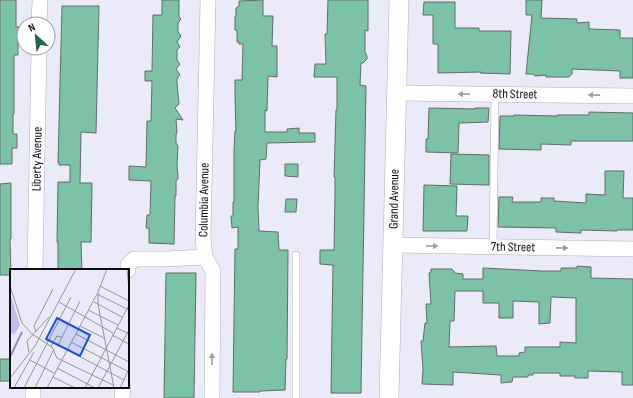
<svg xmlns="http://www.w3.org/2000/svg" width="633" height="398" font-family="'Sofia Sans Condensed',sans-serif">
<style>
.building{fill:#7dc1a7;stroke:#5e6c66;fill-rule:evenodd}
.lines{fill:none;stroke-linecap:round;stroke-linejoin:round}
.service-casing{stroke:#afaebc;stroke-width:8}
.minor-casing{stroke:#afaebc;stroke-width:16}
.tertiary-casing{stroke:#afaebc;stroke-width:20}
.service{stroke:#fff;stroke-width:7}
.minor{stroke:#fff;stroke-width:15}
.tertiary{stroke:#fff;stroke-width:19}
.oneway{fill:#9f9ea0}
.labels{text-anchor:middle;dominant-baseline:central;stroke-width:3;stroke-linejoin:round;paint-order:stroke}
.street-label{font-size:13px;fill:#0e0d12;stroke:#fff}
.inset-river{fill:none;stroke:#928cc1;stroke-width:2}
.inset-road{fill:none;stroke:#93929c;stroke-width:1}
.view{fill:#1d4ed8;fill-opacity:0.15;stroke:#1d4ed8;stroke-width:2}
.inset-edge{fill:none;stroke:#0e0d12;stroke-width:2}
</style>
<rect width="100%" height="100%" fill="#ebeaf8"/>
<g class="building">
<polygon points="0,0 16,0 16,27 22,27 22,40 18,40 18,55 14,55 14,114 13,114 13,134 17,134 17,148 12,148 12,164 0,164"/>
<polygon points="162,0 179,0 179,17 181,19 178,23 178,32 181,36 177,42 180,47 177,50 177,60 180,64 176,69 180,75 177,78 177,83 179,104 175,108 183,120 176,119 177,132 176,135 176,143 178,146 177,166 178,175 178,179 176,181 176,196 175,196 174,244 149,243 149,228 146,228 147,215 150,215 151,181 129,180 129,166 146,167 147,121 151,121 152,81 145,81 145,71 152,71 153,15 162,15"/>
<polygon points="263,0 263,16 273,16 272,46 277,46 277,77 268,76 267,111 265,110 265,132 287,132 287,129 299,128 299,133 315,133 315,142 267,143 266,159 260,160 258,207 259,231 278,232 279,250 288,250 287,359 286,359 285,390 260,391 260,392 233,392 235,249 238,249 238,227 232,228 231,216 233,216 233,202 234,202 234,150 235,131 236,131 235,96 235,80 242,80 243,44 239,44 239,42 237,42 237,30 235,30 235,16 236,16 236,8 239,6 239,1"/>
<polygon points="328,0 368,0 368,31 365,30 365,52 367,56 367,59 363,63 361,63 360,85 366,86 361,393 331,393 333,265 320,264 320,250 334,250 335,194 335,177 334,177 335,145 336,110 337,110 337,77 314,77 315,64 326,64 325,34 327,34"/>
<polygon points="526,0 542,0 541,18 577,19 577,23 589,22 589,29 620,30 620,38 633,38 633,78 620,78 620,71 572,69 572,74 569,77 546,77 546,75 535,76 533,74 526,74 532,15 526,15"/>
<polygon points="424,2 455,2 455,28 479,28 479,31 511,31 510,74 480,73 481,72 438,73 438,44 433,44 433,15 423,15"/>
<polygon points="62,6 99,6 96,133 81,132 80,183 92,183 91,242 81,242 82,270 58,270 58,242 57,242 58,182 70,182 70,165 59,165 59,163 58,163"/>
<polygon points="429,108 475,109 475,108 489,108 488,122 459,123 458,153 426,152 426,139 428,139"/>
<polygon points="589,112 633,113 633,141 571,141 571,145 541,144 541,150 499,149 500,116 514,116 514,115 557,116 557,115 589,115"/>
<polygon points="451,154 489,155 489,185 450,184"/>
<polygon points="285,164 298,164 298,177 285,176"/>
<polygon points="605,171 624,171 623,198 633,198 633,230 617,230 617,231 581,230 581,233 556,232 556,228 498,227 499,197 513,197 512,202 541,202 541,198 554,198 554,201 586,203 586,194 605,195"/>
<polygon points="11,183 11,239 10,239 11,275 0,275 0,184"/>
<polygon points="424,185 457,186 456,216 468,216 467,231 423,231"/>
<polygon points="286,199 297,199 296,212 285,212"/>
<path d="M577,266L591,267V278L633,279V385H622V372L588,371V378H575V376H560V373H533V375H528V377H513L512,382L501,383V375L453,372V385L422,384L423,369L421,341H423L425,323H427L426,304H431L429,273L431,272V269H452L453,271H454V273L463,274V279H483V268L542,271H561V268H577ZM455,291H483V303H499V318H513V301L539,302V324L550,323L551,297L576,298V343L560,342V347H525V352L519,353V356H497L496,346L449,347L450,321H454Z"/>
<polygon points="166,273 196,273 194,398 164,398"/>
<rect x="0" y="359" width="11" height="22"/>
</g>
<g class="lines">
<defs>
<g id="service">
<polyline points="493,247 495,94"/>
<polyline points="296,398 296,255"/>
</g>
<g id="minor">
<polyline points="208,0 203,239 205,257 213,271 212,398"/>
<polyline points="39,24 40,0"/>
<polyline points="397,93 633,96"/>
<polyline points="393,245 633,249"/>
<polyline points="35,270 39,48"/>
<polyline points="128,270 128,265 134,259 166,259 205,257"/>
<polyline points="33,398 33,387"/>
<polyline points="122,398 123,387"/>
</g>
<polyline id="tertiary" points="389,398 399,0"/>
</defs>
<use href="#service" class="service-casing"/>
<use href="#minor" class="minor-casing"/>
<use href="#tertiary" class="tertiary-casing"/>
<use href="#service" class="service"/>
<use href="#minor" class="minor"/>
<use href="#tertiary" class="tertiary"/>
</g>
<defs><path id="oneway-solid" d="M-6-.8H1V-3.2L6.5 0L1 3.2V.8H-6Z"/></defs>
<g class="oneway">
<use href="#oneway-solid" transform="translate(464 94) rotate(-179)"/>
<use href="#oneway-solid" transform="translate(594 95) rotate(-179)"/>
<use href="#oneway-solid" transform="translate(432 246) rotate(1)"/>
<use href="#oneway-solid" transform="translate(562 248) rotate(1)"/>
<use href="#oneway-solid" transform="translate(212 359) rotate(-90)"/>
</g>
<g class="labels">
<g class="street-label">
<text transform="translate(515 94) rotate(1)">8th Street</text>
<text transform="translate(37 159) rotate(-89)">Liberty Avenue</text>
<text transform="translate(394 199) rotate(-89)">Grand Avenue</text>
<text transform="translate(204 200) rotate(-89)">Columbia Avenue</text>
<text transform="translate(513 247) rotate(1)">7th Street</text>
</g>
</g>
<g transform="translate(10 269)">
<rect width="119" height="119" fill="#ebeaf8"/>
<path d="M0,24L10,56L4,66L0,63Z" fill="#c0bbec"/>
<path class="inset-river" d="M0,88L12,63"/>
<path class="inset-road" d="M97,0L88,23V35L104,119M117,0L119,20M0,17L12,54L22,65L42,78L47,89L103,116M90,17L119,32M70,32L48,76L114,111M49,33L103,64M84,33L112,48M78,41L108,56M70,57L94,69M107,59L119,65M26,62L24,57L43,20M66,65L119,93M102,66L119,75M61,73L119,103M41,77L47,67L51,68M19,83L17,72L39,48M20,91L44,104M47,99L85,119M43,108L65,119M0,109L25,77L66,0M4,119L24,83M14,119L61,28M25,119L43,82M37,119L87,25L119,41M75,119L119,36M88,119L119,61M110,119L119,100"/>
<path class="view" d="M47,49L80,66L70,87L36,70Z"/>
<rect width="119" height="119" class="inset-edge"/>
</g>
<g transform="translate(36 36) rotate(333)"><circle r="19" fill="#ffffff" stroke="#9f9ea0"/>
<path d="M0-3L7 15L0 10L-7 15Z" fill="#25624e"/>
<text y="-6" font-size="11" font-weight="bold" text-anchor="middle" fill="#0e0d12">N</text>
</g>
</svg>
